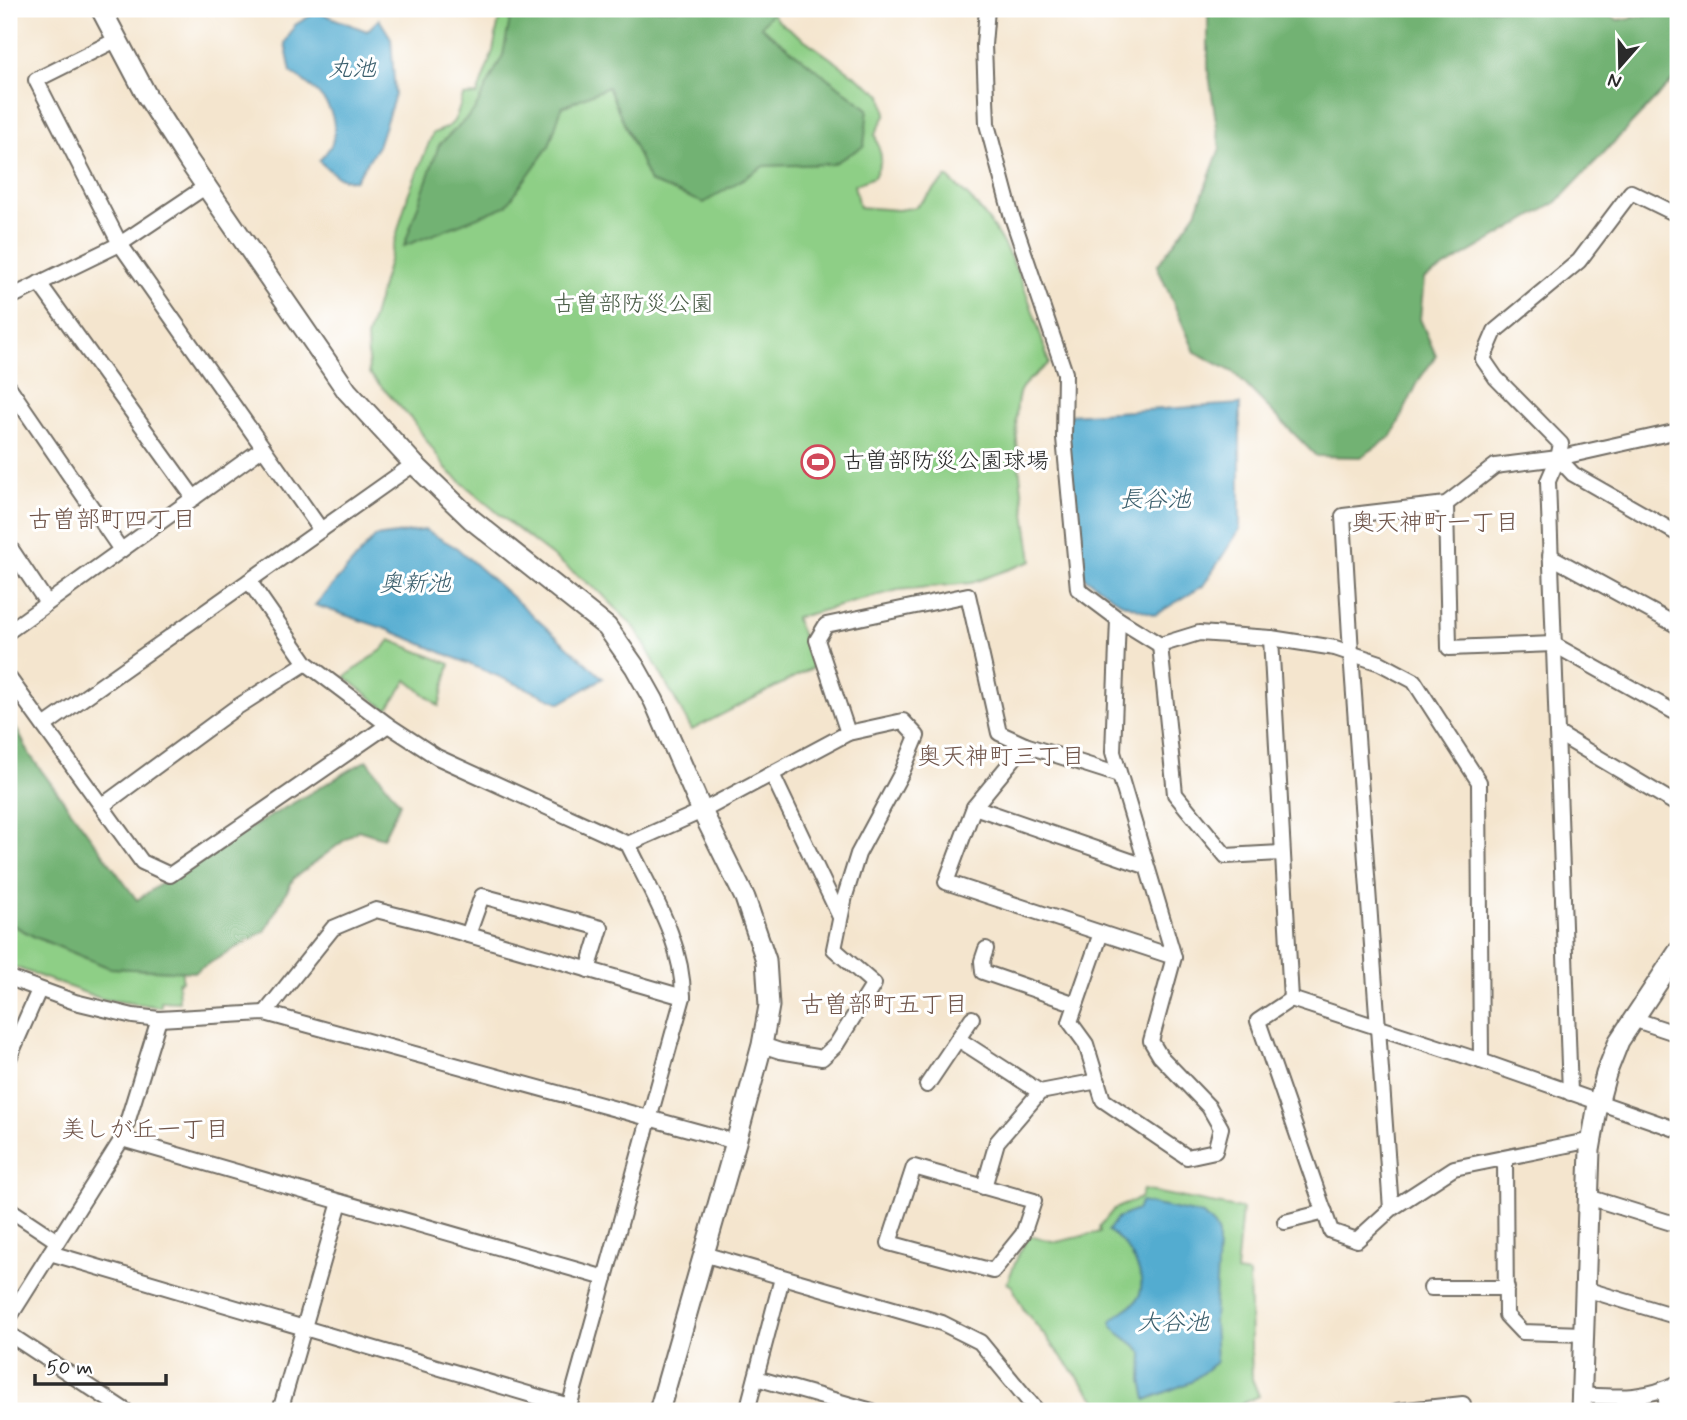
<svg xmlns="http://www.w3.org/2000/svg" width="1687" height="1420" font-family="Mynerve,'Klee One',sans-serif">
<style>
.green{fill:#8ecf86;stroke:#5c7d58;stroke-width:2}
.forest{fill:#72b273;stroke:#4e6e4f;stroke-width:2}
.water{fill:#53acd0;stroke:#3f6c7e;stroke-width:2}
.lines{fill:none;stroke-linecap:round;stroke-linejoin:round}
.minor-casing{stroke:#716c64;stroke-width:18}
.tertiary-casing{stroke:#716c64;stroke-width:23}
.minor{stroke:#fff;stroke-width:14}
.tertiary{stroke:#fff;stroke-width:19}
.labels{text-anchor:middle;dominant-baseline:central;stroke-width:6;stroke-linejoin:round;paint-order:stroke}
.park-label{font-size:23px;fill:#495c46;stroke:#fff}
.poi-label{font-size:23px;fill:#2b2b2b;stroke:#fff;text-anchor:start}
.water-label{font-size:24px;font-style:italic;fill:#3b5f6d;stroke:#fff}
.neighbourhood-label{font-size:24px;fill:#70554a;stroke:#fff}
</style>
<rect width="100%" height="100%" fill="#fff"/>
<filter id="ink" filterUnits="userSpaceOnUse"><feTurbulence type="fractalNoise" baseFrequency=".0143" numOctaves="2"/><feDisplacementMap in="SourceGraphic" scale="14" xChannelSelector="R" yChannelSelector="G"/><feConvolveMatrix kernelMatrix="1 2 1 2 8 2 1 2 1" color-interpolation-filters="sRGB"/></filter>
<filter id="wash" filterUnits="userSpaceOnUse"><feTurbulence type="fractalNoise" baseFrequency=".00686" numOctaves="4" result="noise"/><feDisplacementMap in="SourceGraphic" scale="28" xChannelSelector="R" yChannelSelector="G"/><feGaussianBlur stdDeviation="1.57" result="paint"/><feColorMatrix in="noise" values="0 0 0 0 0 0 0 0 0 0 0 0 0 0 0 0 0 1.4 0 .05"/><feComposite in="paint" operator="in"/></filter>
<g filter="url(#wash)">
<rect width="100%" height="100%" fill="#f4e5ce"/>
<g class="green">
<path d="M501,9H769L777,20L882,95L886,114L875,134C880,157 886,154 874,177L854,185L859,207L898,210L916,207L947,177C957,187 969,196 978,207C1016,253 1033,308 1049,363C1041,371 1026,380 1021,389C1007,413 1028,529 1032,561L971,583L898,590L795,618L816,666L692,730L636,629L603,595L512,525L447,470L413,421L369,373L367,338L408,195L433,133C457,126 456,118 463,96L477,95L493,51Z"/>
<polygon points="390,640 450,664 439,706 407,680 387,710 345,677 383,649"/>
<polygon points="9,923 35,937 110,968 182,971 182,981 178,982 179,1002 161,1001 161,1007 102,999 9,965"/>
<polygon points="1143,1190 1242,1209 1236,1272 1249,1274 1252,1379 1259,1396 1227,1411 1105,1411 1024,1310 1012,1286 1007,1283 1019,1253 1029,1236 1057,1242 1100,1232 1099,1227 1114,1209 1140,1198"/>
</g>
<g class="forest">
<polygon points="512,9 774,9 761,27 868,109 864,146 833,164 764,166 704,203 650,182 608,87 562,107 549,146 506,206 404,246 439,145 474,111 503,55"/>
<polygon points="1208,9 1599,9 1618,20 1678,10 1678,75 1557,202 1424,279 1420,319 1436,356 1419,380 1392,436 1361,457 1316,456 1233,372 1195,352 1157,266 1196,212 1220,148 1208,68"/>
<polygon points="9,714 30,755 137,900 197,859 367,760 400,803 383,838 358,830 294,878 265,931 194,972 110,968 35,937 9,923"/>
</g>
<g class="water">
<path d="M317,12L367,31L379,19L391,38L395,95L378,146L355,180C339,182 331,171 319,161C323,156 330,149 332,143C342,109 315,88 291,72L285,43L295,25Z"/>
<polygon points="1240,404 1240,529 1203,586 1155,615 1120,602 1084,577 1064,470 1069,415"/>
<polygon points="425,530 457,548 603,678 561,703 389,630 315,605 375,537"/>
<path d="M1141,1202L1203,1215L1214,1226L1218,1234V1247L1214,1321L1216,1362L1191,1382L1146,1400L1142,1380L1143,1353C1134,1341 1115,1335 1111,1322C1117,1312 1129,1309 1136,1301C1152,1280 1127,1241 1108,1231L1117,1218L1137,1210Z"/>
</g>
</g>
<g filter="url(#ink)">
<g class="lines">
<defs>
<g id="minor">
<polyline points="987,9 984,45 987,124 1011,214 1065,373 1064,438 1078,589 1118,619 1160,645 1199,633 1271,638 1335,648 1380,663 1414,681 1479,782 1481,1061"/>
<polyline points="116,40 36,80 120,244 321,530"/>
<polyline points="39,283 194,498"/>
<polyline points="9,298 120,244 208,185"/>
<polyline points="9,387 121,550"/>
<polyline points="1558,458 1573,474 1678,534"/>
<polyline points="1446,504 1449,648 1553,644 1678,714"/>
<polyline points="9,546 47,603"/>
<polyline points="1550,556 1678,626"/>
<polyline points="249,581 306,663 388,725 437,757 628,844"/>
<polyline points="9,631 263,448"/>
<polyline points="1271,638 1291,999"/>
<polyline points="1160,645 1175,794 1226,856 1282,853"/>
<polyline points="9,678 142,862 170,875 388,725"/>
<polyline points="44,726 414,464"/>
<polyline points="848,733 817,640 826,625 968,595 999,733 1025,745 1119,775"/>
<polyline points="1557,733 1678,805"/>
<polyline points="1025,745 974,807 946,882 1174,957"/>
<polyline points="772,774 840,917"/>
<polyline points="102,806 234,709 306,663"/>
<polyline points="974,807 1145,866"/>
<polyline points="1101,933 1070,1022 1086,1044 1103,1100 1187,1157 1215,1151 1221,1128 1209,1107 1160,1056 1151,1041 1174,957 1113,752 1118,619"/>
<polyline points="468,935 482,896 601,928 588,970"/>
<polyline points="986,949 982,961 983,972 1076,1004"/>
<polyline points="9,978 75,1002 133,1016 159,1019 265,1013 736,1142"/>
<polyline points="1291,999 1258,1021 1331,1231 1357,1240 1391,1209 1454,1168 1592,1140"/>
<polyline points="1291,999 1481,1061 1678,1130"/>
<polyline points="265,1013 333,928 376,910 424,922 683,997"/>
<polyline points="1633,1019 1678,1034"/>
<polyline points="958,1039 1040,1092"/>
<polyline points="9,1058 39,990"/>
<polyline points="927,1085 972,1018"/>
<polyline points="1570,1093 1548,481 1558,458 1561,444 1496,378 1483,359 1495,331 1579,261 1631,192 1678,215"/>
<polyline points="122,1139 605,1278"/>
<polyline points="1505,1158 1506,1315 1522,1332 1583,1334"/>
<polygon points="914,1167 1034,1201 1023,1234 993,1271 889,1243"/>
<polyline points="984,1187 997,1142 1040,1092 1098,1081"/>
<polyline points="1588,1197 1678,1225"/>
<polyline points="9,1209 57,1241"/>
<polyline points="1391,1209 1351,653 1343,516 1446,504 1495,466 1558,458 1678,431"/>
<polyline points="1285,1222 1325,1212"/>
<polyline points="50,1253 569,1406"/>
<polyline points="703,1254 942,1323 980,1342 1037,1411"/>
<polyline points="1431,1288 1507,1288"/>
<polyline points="1585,1289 1678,1317"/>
<polyline points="9,1318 122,1139 159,1019"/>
<polyline points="9,1334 126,1411"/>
<polyline points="756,1378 872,1411"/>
<polyline points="1665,1390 1667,1411"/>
<path d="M1581,1395C1617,1397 1645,1400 1678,1383"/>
<polyline points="280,1411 340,1202"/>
<path d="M568,1411L683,997C683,941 652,894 628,844L702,811L848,733L903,721L917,736L902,772L858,854L845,896L834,949L874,984L836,1045L822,1058L780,1051L762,1045"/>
<polyline points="747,1411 782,1278"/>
<polyline points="1397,1411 1463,1404 1463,1411"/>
</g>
<g id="tertiary">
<polyline points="101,9 147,96 188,160 347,391 414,464 471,519 607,627 635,667 654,701 702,811 745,898 766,960 769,1006 762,1045 736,1142 659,1411"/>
<polyline points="1581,1411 1590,1150 1598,1104 1606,1074 1619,1041 1678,952"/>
</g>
</defs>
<use href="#minor" class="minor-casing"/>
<use href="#tertiary" class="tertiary-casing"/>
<use href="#minor" class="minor"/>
<use href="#tertiary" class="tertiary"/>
</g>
</g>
<defs>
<symbol id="stadium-ring" viewBox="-11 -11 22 22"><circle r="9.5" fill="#fff" stroke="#d1495b" stroke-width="1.5"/><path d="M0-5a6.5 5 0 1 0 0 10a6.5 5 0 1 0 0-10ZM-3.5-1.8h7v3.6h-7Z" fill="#d1495b"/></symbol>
</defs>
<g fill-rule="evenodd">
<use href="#stadium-ring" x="799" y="443" width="38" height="38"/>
</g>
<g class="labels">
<g class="park-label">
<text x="633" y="305">古曽部防災公園</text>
</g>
<g class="poi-label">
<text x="842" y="462">古曽部防災公園球場</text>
</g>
<g class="water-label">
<text x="352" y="69">丸池</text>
<text x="1155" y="500">長谷池</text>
<text x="415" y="584">奥新池</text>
<text x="1173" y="1323">大谷池</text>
</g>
<g class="neighbourhood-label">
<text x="112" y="520">古曽部町四丁目</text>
<text x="1435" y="523">奥天神町一丁目</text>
<text x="1001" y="757">奥天神町三丁目</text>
<text x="884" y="1005">古曽部町五丁目</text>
<text x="145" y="1130">美しが丘一丁目</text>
</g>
</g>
<rect width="1687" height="1420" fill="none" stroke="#fff" stroke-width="35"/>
<g transform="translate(1620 66) rotate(200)" stroke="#ffffff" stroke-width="5" paint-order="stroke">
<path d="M0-5L12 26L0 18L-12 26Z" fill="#2b2b2b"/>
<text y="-10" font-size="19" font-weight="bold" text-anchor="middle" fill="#2b2b2b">N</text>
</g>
<path d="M35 1374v10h131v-10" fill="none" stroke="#2b2b2b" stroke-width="3.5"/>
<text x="46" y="1374" font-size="21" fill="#2b2b2b" stroke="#ffffff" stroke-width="5" paint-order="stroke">50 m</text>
</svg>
